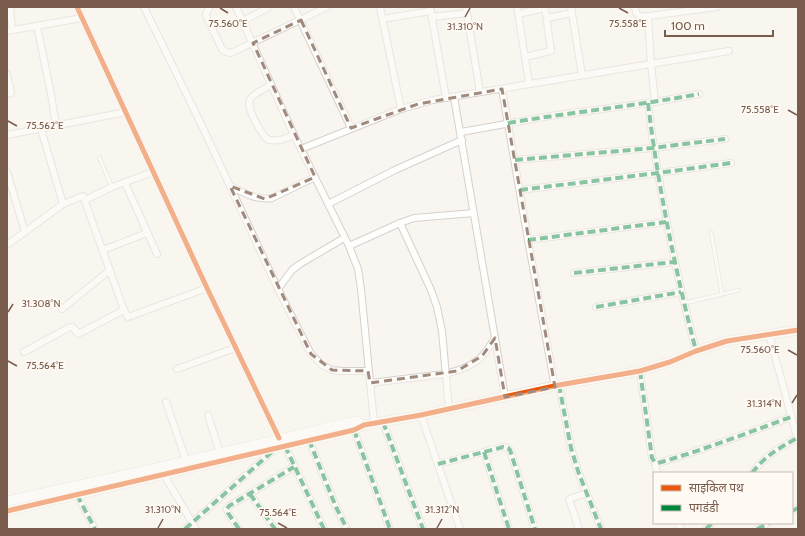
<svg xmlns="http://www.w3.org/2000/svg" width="805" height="536" font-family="Cabin,'Noto Sans Devanagari',sans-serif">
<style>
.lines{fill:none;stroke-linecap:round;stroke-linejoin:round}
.lane-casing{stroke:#d7d1cb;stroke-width:4.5}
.street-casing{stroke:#d7d1cb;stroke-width:8}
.secondary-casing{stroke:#d9d2cb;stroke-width:10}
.lane{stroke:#fefefd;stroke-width:3}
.street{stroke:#fefefd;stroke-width:6}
.secondary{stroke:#fefefd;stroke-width:9}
.quiet{stroke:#00873e;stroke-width:4;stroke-dasharray:8 4;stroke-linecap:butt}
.cycleway-casing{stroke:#fffaf3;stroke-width:8}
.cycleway{stroke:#e8590c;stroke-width:5}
.marked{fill:none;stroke:#9f8a7d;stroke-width:3;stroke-dasharray:8 5;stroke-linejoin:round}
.ticks{fill:none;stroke:#7a5c4d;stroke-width:1.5}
.ticks-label{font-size:10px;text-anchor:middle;fill:#7a5c4d;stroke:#fffaf3;stroke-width:3.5;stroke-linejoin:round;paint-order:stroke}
</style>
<rect width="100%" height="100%" fill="#f9f5f0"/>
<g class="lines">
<defs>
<g id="lane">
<polyline points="99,157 112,187"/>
<polyline points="711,232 722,294"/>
<polyline points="685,303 739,290"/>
</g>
<g id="street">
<polyline points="10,7 12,30"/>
<polyline points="77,7 207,288 279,438"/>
<polyline points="144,7 202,126 278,289 311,354 322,365 332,370 342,371 368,371"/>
<polyline points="210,7 206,13 207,18 222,49 226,52 231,53 327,7"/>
<polyline points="236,7 294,135 349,246 358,269 361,289 374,423"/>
<polyline points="294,7 351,128"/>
<polyline points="380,7 401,109"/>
<polyline points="430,7 446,98"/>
<polyline points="466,7 480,92"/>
<polyline points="517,7 529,83"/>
<polyline points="571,7 582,75"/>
<polyline points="635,7 636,13 641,17 717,7"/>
<polyline points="518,14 545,8"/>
<polyline points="432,17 467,13"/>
<polyline points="648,17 651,64 655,102"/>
<polyline points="547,18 572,13"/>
<polyline points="382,19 431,11"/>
<polyline points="243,21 269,7"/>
<polyline points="37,26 51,94 56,126"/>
<polyline points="7,31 82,18"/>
<polyline points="525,57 551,51 545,7"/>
<polyline points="7,74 11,93 7,94"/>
<path d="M271,85C265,89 254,92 250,100C246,108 261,133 267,139C276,143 286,138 294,135"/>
<polyline points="502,89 528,240 555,387"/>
<polyline points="454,97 505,397"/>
<path d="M648,103C658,187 675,269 696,351"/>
<polyline points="41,129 63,204"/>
<polyline points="461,132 550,116 655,102 699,94"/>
<polyline points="7,135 126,112"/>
<polyline points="301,149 401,109 433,100 729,51"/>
<polyline points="515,160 653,148 725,139"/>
<polyline points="7,172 25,232"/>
<polyline points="125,183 157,254"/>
<path d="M230,186C243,192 257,201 272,198L315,177"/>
<polyline points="520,190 658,173 731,163"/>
<polyline points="85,200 112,187 153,172"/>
<polyline points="328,204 395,170 462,140"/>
<polyline points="400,223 431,290 437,307 442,331 449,410"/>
<polyline points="528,240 666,222"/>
<polyline points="7,245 63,204 83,196 124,310 128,317 207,288"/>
<polyline points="349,246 400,223 414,218 474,213"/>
<polyline points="103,250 147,233"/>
<polyline points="574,273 674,262"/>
<polyline points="278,289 292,270 300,264 344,238"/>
<polyline points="596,307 681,292"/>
<polyline points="62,309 110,270"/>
<polyline points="769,334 798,441"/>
<polyline points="24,352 70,327 73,327 78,334 80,333 124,310"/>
<polyline points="177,369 235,348"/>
<polyline points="640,371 652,458 655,462 657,473"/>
<path d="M370,383L445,374C458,371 473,366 482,356C487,351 491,344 495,338"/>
<polyline points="559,385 571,448 579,474 601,529"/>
<polyline points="166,402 186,460"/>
<polyline points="208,415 220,453"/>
<polyline points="421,415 460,529"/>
<polyline points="383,422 423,529"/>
<polyline points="354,430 390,529"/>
<polyline points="309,440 336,507 347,529"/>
<polyline points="285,446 324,529"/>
<polyline points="484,452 509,529"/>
<path d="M655,462L658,463C703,450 747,433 791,417"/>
<polyline points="438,464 503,447 508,448 510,450 535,529"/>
<path d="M752,473C766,455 778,449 797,438"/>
<polyline points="164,475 196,529"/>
<polyline points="250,494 275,529"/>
<polyline points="77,495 95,529"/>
<polyline points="792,511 798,508"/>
<polyline points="678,523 681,529"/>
<polyline points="185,529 275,449"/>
<polyline points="239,529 228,513 227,509 229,506 294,467"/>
<polyline points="579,529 569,499 587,493"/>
<polyline points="706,529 712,523"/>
<polyline points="757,529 769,523"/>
</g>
<g id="secondary">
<polyline points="7,501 143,471 356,421 364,425"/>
<polyline points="7,511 354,430 364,425 421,415 559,385 640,371 670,362 696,351 727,341 798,330"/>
</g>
</defs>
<use href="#lane" class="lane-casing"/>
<use href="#street" class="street-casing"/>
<use href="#secondary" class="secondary-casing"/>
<use href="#lane" class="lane"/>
<use href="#street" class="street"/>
<use href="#secondary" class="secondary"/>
<g class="quiet">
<path d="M648,103C658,187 675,269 696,351"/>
<path d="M508,123C572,112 636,106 699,94"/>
<polyline points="515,160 653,148 725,139"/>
<polyline points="520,190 658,173 731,163"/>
<polyline points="528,240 666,222"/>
<polyline points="574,273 674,262"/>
<polyline points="596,307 681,292"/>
<path d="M640,371L652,458L655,462L658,463C703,450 747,433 791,417"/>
<polyline points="559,385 571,448 579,474 601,529"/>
<polyline points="383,422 423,529"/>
<polyline points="354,430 390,529"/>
<polyline points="309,440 336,507 347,529"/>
<polyline points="285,446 324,529"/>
<polyline points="484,452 509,529"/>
<polyline points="438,464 503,447 508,448 510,450 535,529"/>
<path d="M752,473C766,455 778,449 797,438"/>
<polyline points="250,494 275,529"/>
<polyline points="77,495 95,529"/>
<polyline points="792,511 798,508"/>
<polyline points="185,529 273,451"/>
<polyline points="239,529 228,513 227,509 229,506 294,467"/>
<polyline points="706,529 712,523"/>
<polyline points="757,529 769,523"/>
</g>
<defs>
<g id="cycleway">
<polyline points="77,7 207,288 279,438"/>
<polyline points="7,511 354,430 364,425 421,415 559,385 640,371 670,362 696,351 727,341 798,330"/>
</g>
</defs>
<use href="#cycleway" class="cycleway-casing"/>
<use href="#cycleway" class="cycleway"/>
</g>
<path d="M0 0H805V536H0ZM301,20L351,128L418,104L502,89L555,387L505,397L495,338L482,356L457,371L370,383L368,371L332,370L311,354L230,186L265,199L315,177L253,43Z" fill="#f9f5f0" fill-opacity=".55" fill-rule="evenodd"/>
<path class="marked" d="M301,20L351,128L418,104L502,89L555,387L505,397L495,338L482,356L457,371L370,383L368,371L332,370L311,354L230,186L265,199L315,177L253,43Z"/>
<path class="ticks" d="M220,8L228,13M619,8L628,13M465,17L470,8M788,110L797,115M8,121L17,126M8,312L13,304M788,350L797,355M8,361L17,366M792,403L797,395M278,523L287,528M158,528L163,519M437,528L442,519"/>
<g class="ticks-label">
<text x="228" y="27">75.560°E</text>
<text x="628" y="27">75.558°E</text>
<text x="465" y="30">31.310°N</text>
<text x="760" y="113">75.558°E</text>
<text x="45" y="129">75.562°E</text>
<text x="41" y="307">31.308°N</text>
<text x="760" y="353">75.560°E</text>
<text x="45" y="369">75.564°E</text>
<text x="764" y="407">31.314°N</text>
<text x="163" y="513">31.310°N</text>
<text x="442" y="513">31.312°N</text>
<text x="278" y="516">75.564°E</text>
</g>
<rect width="805" height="536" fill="none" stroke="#7a5c4d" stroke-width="16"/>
<rect x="653" y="472" width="140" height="52" fill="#fffaf3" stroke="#cabbb1"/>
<rect x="661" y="485" width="20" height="6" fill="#e8590c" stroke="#cabbb1"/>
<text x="689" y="492" font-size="12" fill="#7a5c4d">साइकिल पथ</text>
<rect x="661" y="505" width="20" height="6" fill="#00873e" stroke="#cabbb1"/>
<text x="689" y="512" font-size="12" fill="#7a5c4d">पगडंडी</text>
<path d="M665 30v6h108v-6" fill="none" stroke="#7a5c4d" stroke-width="2"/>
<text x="671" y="30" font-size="12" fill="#7a5c4d" stroke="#fffaf3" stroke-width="3" paint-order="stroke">100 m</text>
</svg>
